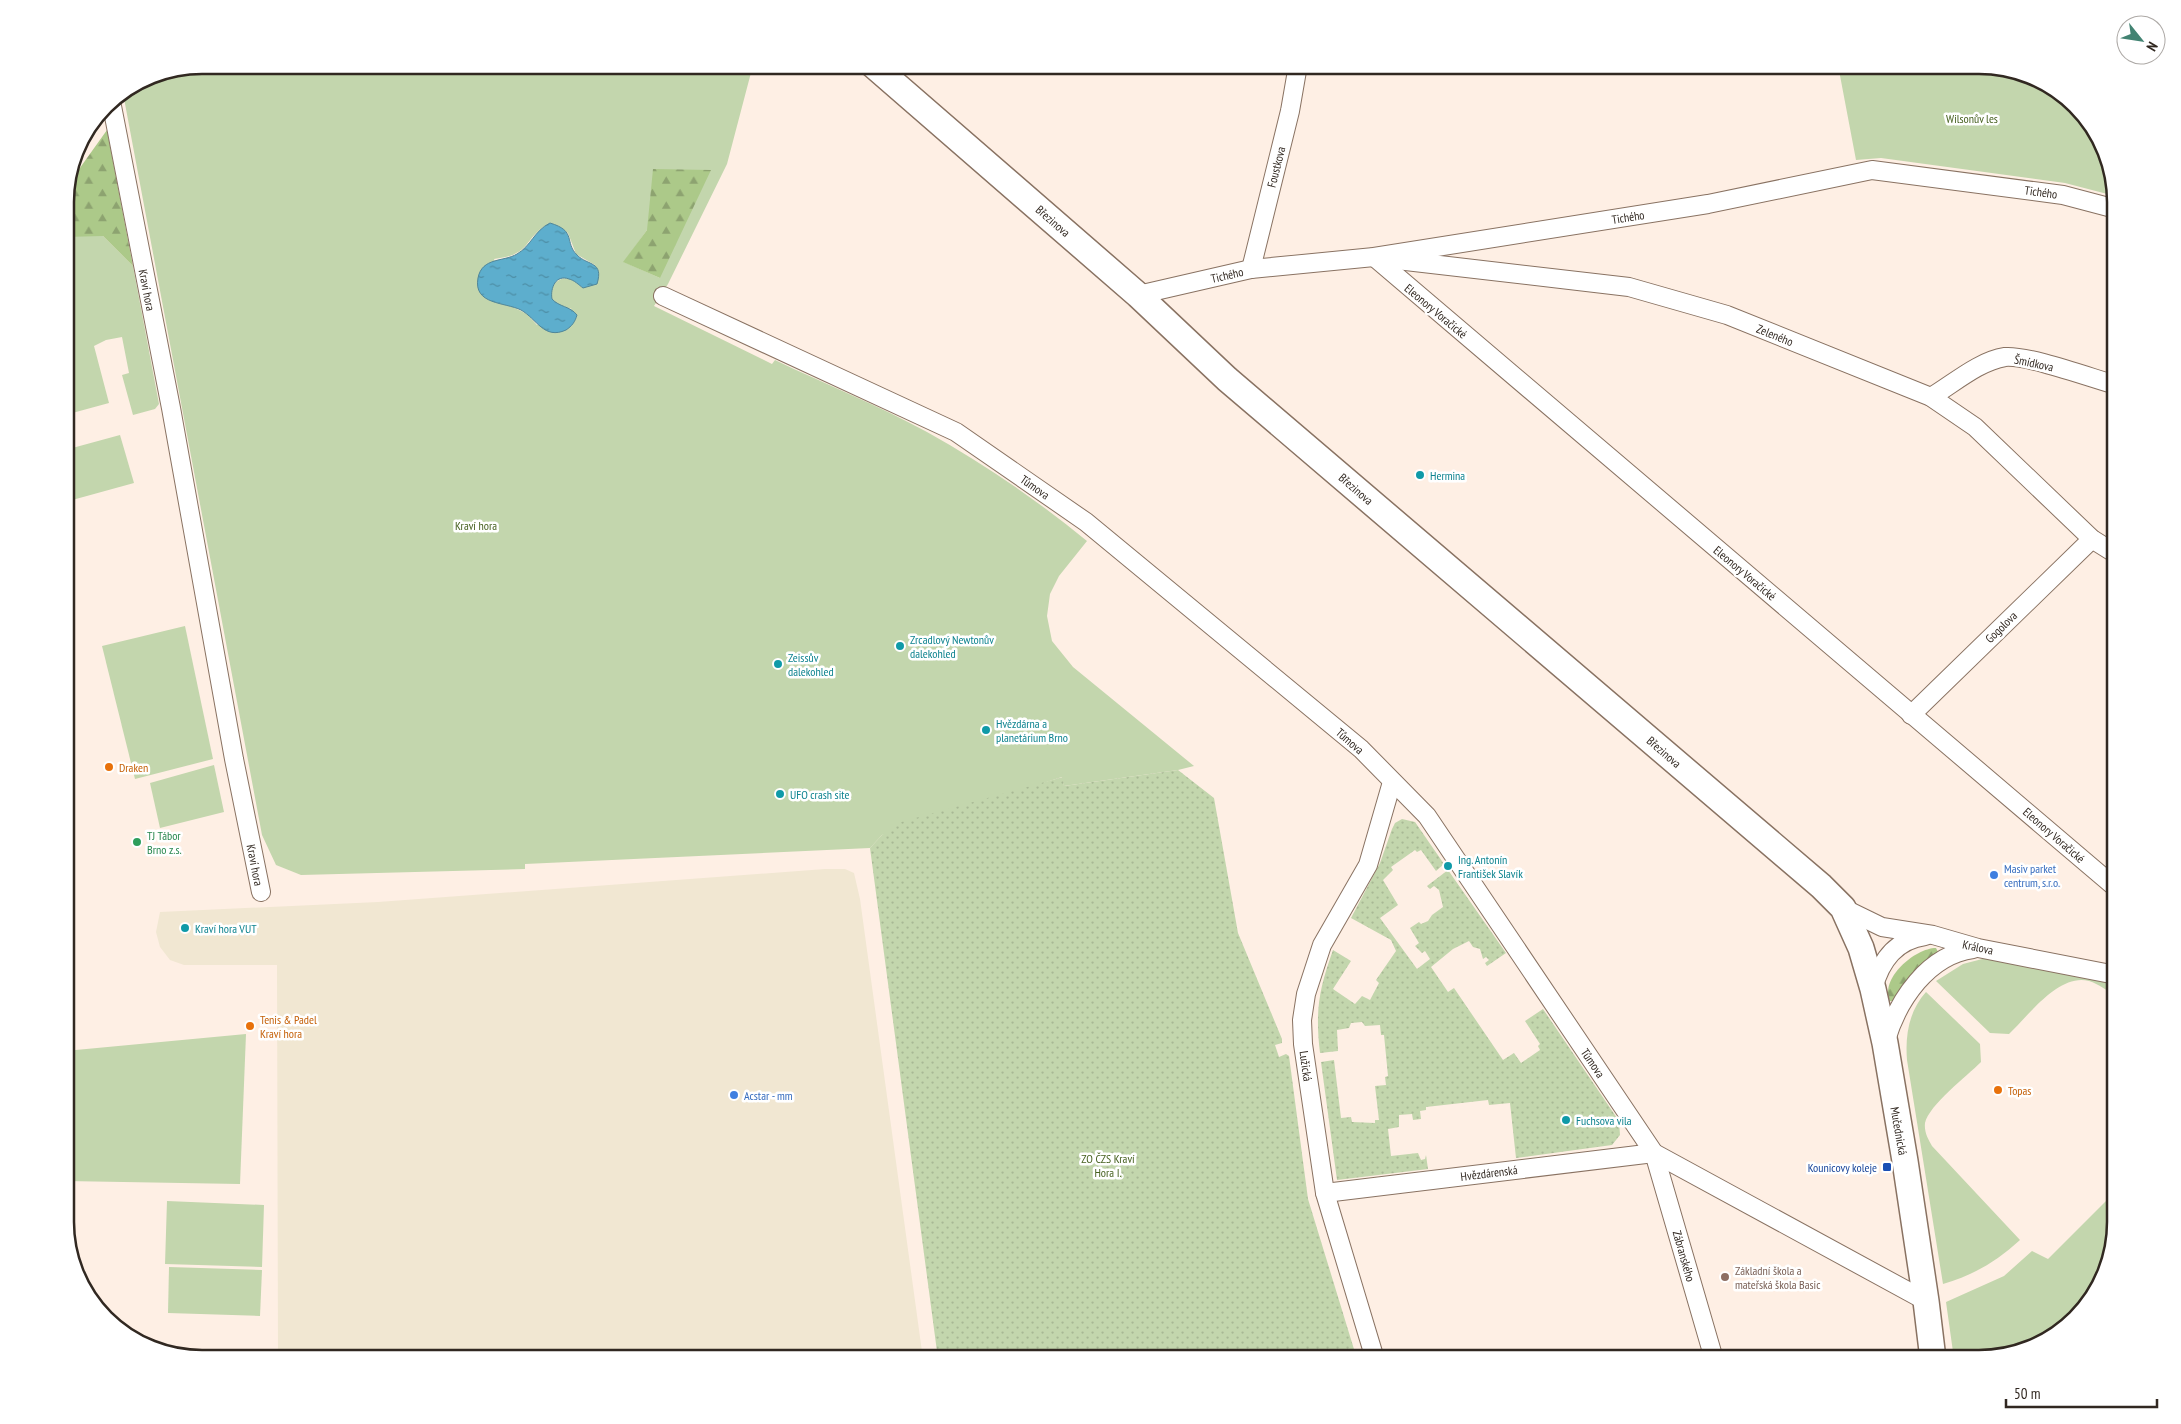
<svg xmlns="http://www.w3.org/2000/svg" width="2181" height="1424" font-family="'PT Sans Narrow',sans-serif">
<style>
.commercial{fill:#f1e7d2}
.green{fill:#c3d6ad;fill-rule:evenodd}
.forest{fill:url(#forest-firs)}
.garden{fill:url(#garden-dots)}
.water{fill:url(#water-ripples);stroke:#508699}
.lines{fill:none;stroke-linecap:round;stroke-linejoin:round}
.street-casing{stroke:#897262;stroke-width:20}
.secondary-casing{stroke:#897262;stroke-width:28}
.street{stroke:#fff;stroke-width:18}
.secondary{stroke:#fff;stroke-width:25}
.culture-dot{fill:#0f9aa8;stroke:#fff;stroke-width:2}
.food-dot{fill:#e8710a;stroke:#fff;stroke-width:2}
.leisure-dot{fill:#2e9e5b;stroke:#fff;stroke-width:2}
.shop-dot{fill:#3f7fe0;stroke:#fff;stroke-width:2}
.transit-dot{fill:#1a4fb4;stroke:#fff;stroke-width:2}
.education-dot{fill:#8d6e63;stroke:#fff;stroke-width:2}
.labels{text-anchor:middle;dominant-baseline:central;stroke-width:5;stroke-linejoin:round;paint-order:stroke}
.park-label{font-size:12px;fill:#46601f;stroke:#fff}
.street-label{font-size:12px;fill:#312821;stroke:#fff}
.culture-label{font-size:12px;fill:#0d838f;stroke:#fff;text-anchor:start}
.food-label{font-size:12px;fill:#c56008;stroke:#fff;text-anchor:start}
.leisure-label{font-size:12px;fill:#27864d;stroke:#fff;text-anchor:start}
.shop-label{font-size:12px;fill:#366cbe;stroke:#fff;text-anchor:start}
.transit-label{font-size:12px;fill:#164399;stroke:#fff;text-anchor:end}
.education-label{font-size:12px;fill:#785e54;stroke:#fff;text-anchor:start}
.rim{fill:none;stroke:#312821;stroke-width:2.5}
</style>
<defs>
<pattern id="forest-firs" width="22" height="20" patternUnits="userSpaceOnUse" patternTransform="scale(1.25)"><rect width="22" height="20" fill="#acc989"/><path d="M5 1l3.5 6h-7zM16 11l3.5 6h-7z" fill="#8da370"/></pattern>
<pattern id="garden-dots" width="8" height="8" patternUnits="userSpaceOnUse" patternTransform="scale(1.25)"><rect width="8" height="8" fill="#c3d6ad"/><path d="M2 2h.1M6 6h.1" fill="none" stroke="#a8b895" stroke-width="1.8" stroke-linecap="round"/></pattern>
<pattern id="water-ripples" width="26" height="14" patternUnits="userSpaceOnUse" patternTransform="scale(1.25)"><rect width="26" height="14" fill="#5daecd"/><path d="M2 4q2-2 4 0t4 0M15 11q2-2 4 0t4 0" fill="none" stroke="#4d8ea6"/></pattern>
</defs>
<rect width="100%" height="100%" fill="#feefe4"/>
<polygon class="commercial" points="825,869 845,869 854,873 860,899 923,1359 278,1359 277,965 184,965 170,960 160,947 156,932 160,912 378,902"/>
<g class="green">
<path d="M201,65H753L727,164L668,284L654,306L772,364L775,360C825,384 878,405 927,432C983,463 1037,500 1087,541L1059,576L1050,594L1047,616L1052,641L1073,667L1194,766L1178,770L1064,786L1062,777L882,835L870,848L525,864V869L301,875L276,865L262,835L123,93L149,75ZM550,223L568,233L576,254L595,265L583,288C579,285 574,280 570,279C555,274 543,296 557,304C561,307 568,308 572,309L537,325L527,314L511,306L494,259C533,255 523,237 550,223ZM647,230L660,278L624,262Z"/>
<polygon points="1838,65 1980,65 2055,88 2098,133 2115,196 2065,183 1881,158 1856,160"/>
<polygon points="67,236 103,236 133,266 159,404 155,409 133,415 122,375 129,373 122,337 106,340 94,346 109,403 65,415 65,237"/>
<polygon points="120,435 134,483 65,502 65,450"/>
<polygon points="185,626 213,759 135,779 102,646"/>
<polygon points="214,765 224,812 160,828 150,783"/>
<path d="M1986,958L2116,981V996C2107,991 2099,984 2089,981C2059,973 2029,1015 2009,1034L1990,1033L1936,981L1963,964Z"/>
<path d="M1926,992L1980,1044L1981,1062C1967,1076 1929,1105 1925,1123C1924,1132 1928,1139 1932,1146L2020,1240C1997,1261 1974,1275 1943,1284L1907,1060C1905,1035 1909,1011 1926,992Z"/>
<polygon points="246,1034 240,1184 65,1181 65,1051"/>
<polygon points="2116,1191 2116,1223 2093,1298 2048,1341 1980,1359 1954,1359 1946,1302 2004,1276 2032,1251 2048,1259"/>
<polygon points="167,1201 264,1205 262,1267 165,1264"/>
<polygon points="169,1267 262,1270 260,1316 168,1313"/>
</g>
<g class="forest">
<polygon points="107,130 133,266 103,236 65,237 67,186"/>
<polygon points="653,169 711,170 660,278 623,262 647,230"/>
<path d="M1936,948L1939,954L1895,1001H1890C1879,979 1915,948 1936,948Z"/>
</g>
<g class="garden">
<polygon points="1178,770 1214,798 1238,933 1282,1039 1282,1043 1275,1045 1279,1057 1286,1054 1289,1056 1308,1199 1357,1359 938,1359 870,848 882,835 901,822 1063,777 1064,786"/>
<path d="M1402,819L1415,822L1444,864L1436,871L1421,850L1417,852L1415,850L1391,867L1393,870L1383,880L1398,905L1380,918L1417,969L1430,959L1425,951L1422,953L1415,946L1419,943L1410,928L1419,922L1421,924L1428,921L1432,915L1443,907L1439,890L1434,886L1430,889L1427,886L1448,870L1506,953L1487,966L1485,963L1489,960L1486,957L1483,959L1480,949L1473,947L1469,941L1453,949L1431,967L1448,992L1454,988L1503,1060L1514,1053L1521,1063L1540,1050L1538,1046L1540,1044L1525,1021L1543,1009L1619,1121L1620,1135L1612,1145L1516,1158L1510,1103L1489,1105L1488,1100L1426,1107V1110L1420,1111L1421,1119L1413,1120L1412,1114L1399,1115V1127L1388,1129L1391,1156L1418,1153L1421,1160L1425,1159L1426,1155L1428,1169L1337,1180L1321,1062L1334,1060L1341,1118L1351,1117L1352,1122L1375,1123V1120H1379L1375,1086L1386,1085L1385,1077L1388,1076L1384,1035H1381L1380,1025L1365,1026L1362,1022L1351,1023L1349,1028L1337,1030L1338,1051L1320,1053C1315,1011 1319,989 1333,950L1351,961L1333,989L1355,1004L1362,996L1370,1000L1379,983L1376,980L1396,951L1391,940L1351,918L1380,863L1392,829L1395,823Z"/>
</g>
<path class="water" d="M550,223C577,231 564,242 577,255C588,266 604,261 597,284L583,288C579,285 574,280 569,279C556,274 550,288 552,299C559,307 570,306 577,315C575,322 572,326 566,330C544,340 537,319 521,310C505,302 473,305 478,278C482,257 504,262 517,254C531,246 534,231 550,223Z"/>
<g class="lines">
<defs>
<g id="street">
<polyline points="111,101 171,408 234,759 261,892"/>
<polyline points="1374,257 2116,888"/>
<polyline points="1397,260 1629,287 1727,315 1931,397 1975,427 2092,539 2116,554"/>
<polyline points="1251,269 1290,111 1298,65"/>
<polyline points="1138,295 1251,269 1374,257 1708,204 1872,170 2063,195 2116,209"/>
<polyline points="663,296 956,432 1086,522 1361,749 1427,816 1654,1153 1926,1301"/>
<path d="M1931,397C1953,384 1979,361 2005,357C2028,355 2091,378 2116,385"/>
<polyline points="1911,715 2092,539"/>
<polyline points="1843,908 1882,927 1933,935 1978,948 2116,975"/>
<path d="M1873,989C1880,962 1895,940 1925,936"/>
<path d="M1886,1040C1898,1000 1928,955 1973,949"/>
<polyline points="1654,1153 1714,1359"/>
<polyline points="1325,1193 1654,1153"/>
<polyline points="1375,1359 1325,1193 1303,1044 1302,1020 1306,994 1322,945 1368,865 1392,782"/>
</g>
<polyline id="secondary" points="873,65 1138,295 1227,379 1821,886 1843,908 1861,948 1873,989 1885,1043 1905,1161 1926,1301 1933,1359"/>
</defs>
<use href="#street" class="street-casing"/>
<use href="#secondary" class="secondary-casing"/>
<use href="#street" class="street"/>
<use href="#secondary" class="secondary"/>
</g>
<g class="culture-dot">
<circle cx="1420" cy="475" r="5"/>
<circle cx="900" cy="646" r="5"/>
<circle cx="778" cy="664" r="5"/>
<circle cx="986" cy="730" r="5"/>
<circle cx="780" cy="794" r="5"/>
<circle cx="1448" cy="866" r="5"/>
<circle cx="185" cy="928" r="5"/>
<circle cx="1566" cy="1120" r="5"/>
</g>
<g class="food-dot">
<circle cx="109" cy="767" r="5"/>
<circle cx="250" cy="1026" r="5"/>
<circle cx="1998" cy="1090" r="5"/>
</g>
<circle class="leisure-dot" cx="137" cy="842" r="5"/>
<g class="shop-dot">
<circle cx="1994" cy="875" r="5"/>
<circle cx="734" cy="1095" r="5"/>
</g>
<rect class="transit-dot" x="1882" y="1162" width="10" height="10" rx="2.5"/>
<circle class="education-dot" cx="1725" cy="1277" r="5"/>
<g class="labels">
<g class="park-label">
<text x="1972" y="118">Wilsonův les</text>
<text x="476" y="525">Kraví hora</text>
<text x="1108" y="1158">ZO ČZS Kraví<tspan x="1108" dy="14">Hora I.</tspan></text>
</g>
<g class="street-label">
<text transform="translate(1276 167) rotate(-76)">Foustkova</text>
<text transform="translate(2041 192) rotate(8)">Tichého</text>
<text transform="translate(1628 217) rotate(-9)">Tichého</text>
<text transform="translate(1053 221) rotate(41)">Březinova</text>
<text transform="translate(1227 275) rotate(-13)">Tichého</text>
<text transform="translate(147 290) rotate(79)">Kraví hora</text>
<text transform="translate(1436 311) rotate(40)">Eleonory Voračické</text>
<text transform="translate(1775 335) rotate(22)">Zeleného</text>
<text transform="translate(2034 363) rotate(12)">Šmídkova</text>
<text transform="translate(1035 487) rotate(35)">Tůmova</text>
<text transform="translate(1356 489) rotate(41)">Březinova</text>
<text transform="translate(1745 573) rotate(40)">Eleonory Voračické</text>
<text transform="translate(2001 627) rotate(-44)">Gogolova</text>
<text transform="translate(1350 741) rotate(41)">Tůmova</text>
<text transform="translate(1664 752) rotate(41)">Březinova</text>
<text transform="translate(2054 835) rotate(41)">Eleonory Voračické</text>
<text transform="translate(255 865) rotate(79)">Kraví hora</text>
<text transform="translate(1978 947) rotate(12)">Králova</text>
<text transform="translate(1593 1063) rotate(56)">Tůmova</text>
<text transform="translate(1306 1066) rotate(82)">Lužická</text>
<text transform="translate(1899 1131) rotate(80)">Mučednická</text>
<text transform="translate(1489 1173) rotate(-7)">Hvězdárenská</text>
<text transform="translate(1684 1256) rotate(74)">Zábranského</text>
</g>
<g class="culture-label">
<text x="1430" y="475">Hermina</text>
<text x="910" y="639">Zrcadlový Newtonův<tspan x="910" dy="14">dalekohled</tspan></text>
<text x="788" y="657">Zeissův<tspan x="788" dy="14">dalekohled</tspan></text>
<text x="996" y="723">Hvězdárna a<tspan x="996" dy="14">planetárium Brno</tspan></text>
<text x="790" y="794">UFO crash site</text>
<text x="1458" y="859">Ing. Antonín<tspan x="1458" dy="14">František Slavík</tspan></text>
<text x="195" y="928">Kraví hora VUT</text>
<text x="1576" y="1120">Fuchsova vila</text>
</g>
<g class="food-label">
<text x="119" y="767">Draken</text>
<text x="260" y="1019">Tenis &amp; Padel<tspan x="260" dy="14">Kraví hora</tspan></text>
<text x="2008" y="1090">Topas</text>
</g>
<g class="leisure-label">
<text x="147" y="835">TJ Tábor<tspan x="147" dy="14">Brno z.s.</tspan></text>
</g>
<g class="shop-label">
<text x="2004" y="868">Masiv parket<tspan x="2004" dy="14">centrum, s.r.o.</tspan></text>
<text x="744" y="1095">Acstar - mm</text>
</g>
<g class="transit-label">
<text x="1877" y="1167">Kounicovy koleje</text>
</g>
<g class="education-label">
<text x="1735" y="1270">Základní škola a<tspan x="1735" dy="14">mateřská škola Basic</tspan></text>
</g>
</g>
<path d="M0 0H2181V1424H0ZM202 74H1979A128 128 0 0 1 2107 202V1222A128 128 0 0 1 1979 1350H202A128 128 0 0 1 74 1222V202A128 128 0 0 1 202 74Z" fill="#fff" fill-rule="evenodd"/>
<path class="rim" d="M202 74H1979A128 128 0 0 1 2107 202V1222A128 128 0 0 1 1979 1350H202A128 128 0 0 1 74 1222V202A128 128 0 0 1 202 74Z"/>
<g transform="translate(2141 40) rotate(120)"><circle r="24" fill="#ffffff" stroke="#ada9a6"/>
<path d="M0-4L9 19L0 12L-9 19Z" fill="#428372"/>
<text y="-8" font-size="14" font-weight="bold" text-anchor="middle" fill="#312821">N</text>
</g>
<path d="M2006 1399v8h151v-8" fill="none" stroke="#312821" stroke-width="2.5"/>
<text x="2014" y="1399" font-size="15" fill="#312821" stroke="#ffffff" stroke-width="4" paint-order="stroke">50 m</text>
</svg>
